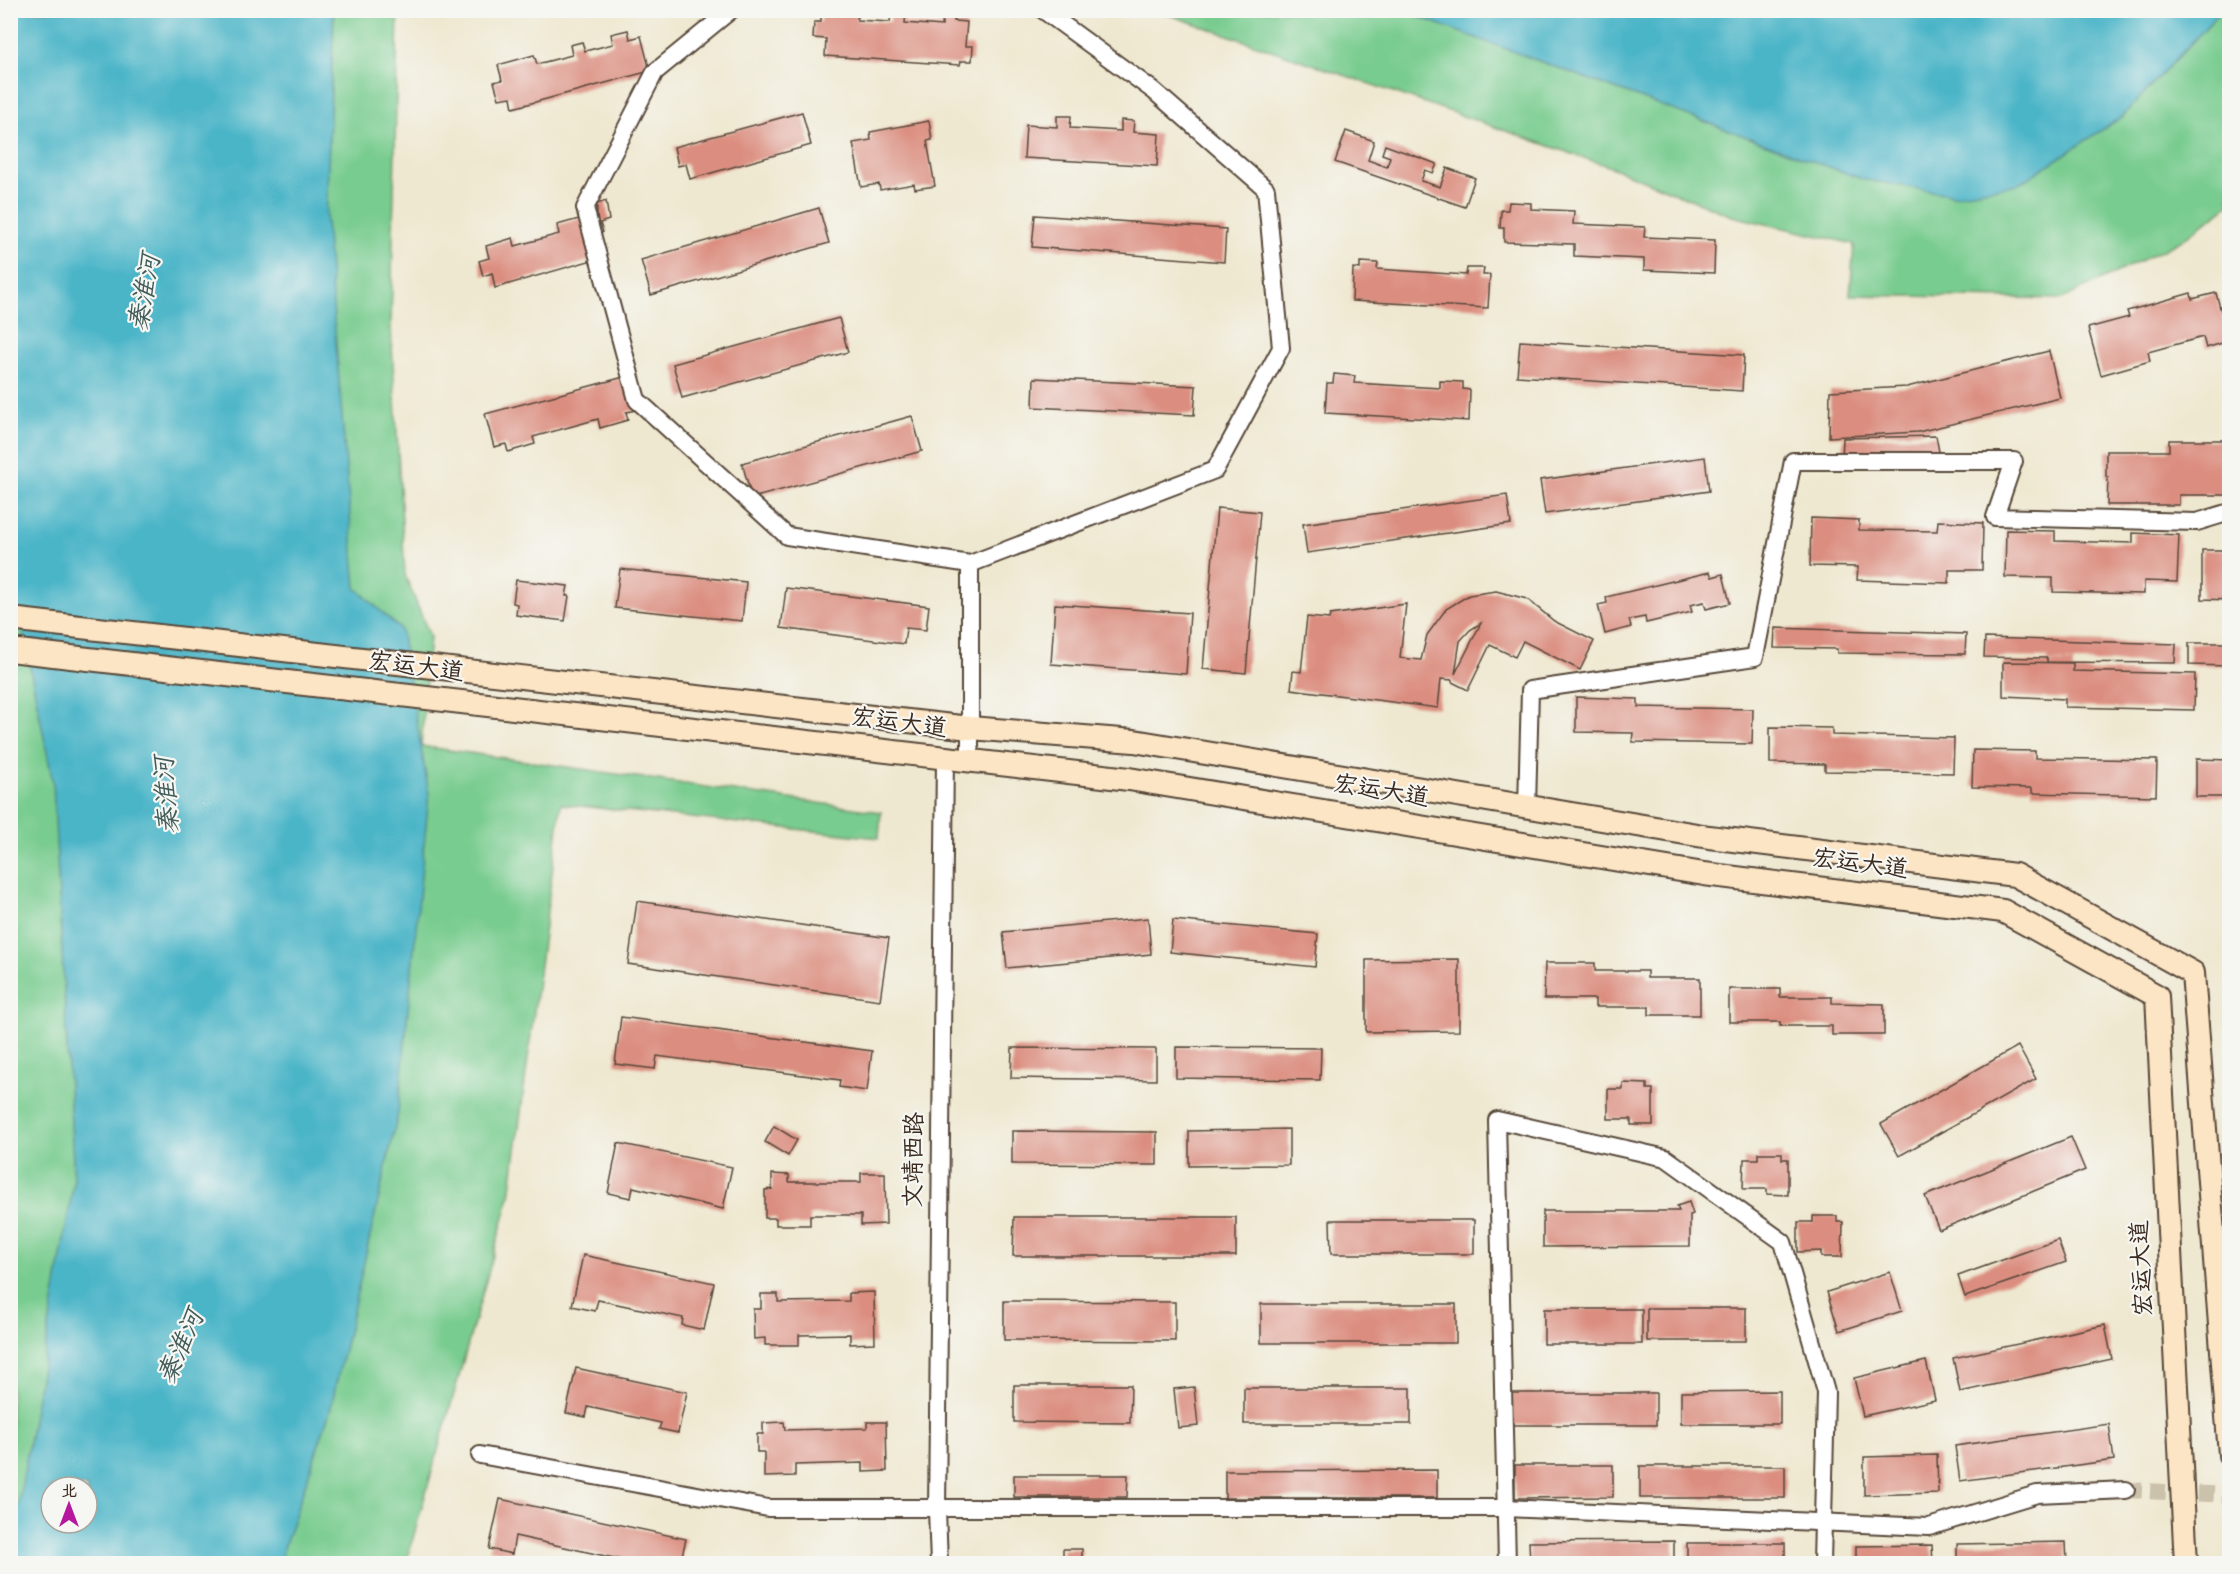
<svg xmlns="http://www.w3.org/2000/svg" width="2240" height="1574" font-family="Dekko,'LXGW WenKai TC',sans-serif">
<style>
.green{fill:#78cc8f;stroke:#5a7b56;stroke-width:1.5;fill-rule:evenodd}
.water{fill:#4bb5c8;stroke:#437073;stroke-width:1.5;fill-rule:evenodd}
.building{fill:#db8e80;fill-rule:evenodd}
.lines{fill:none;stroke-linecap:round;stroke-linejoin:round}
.minor-tunnel{stroke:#cbc2ac;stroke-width:16;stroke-dasharray:16 8;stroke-linecap:butt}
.minor-casing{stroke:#564639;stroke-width:20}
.secondary-casing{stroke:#564639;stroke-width:26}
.minor{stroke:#fff;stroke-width:16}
.secondary{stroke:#fce5c4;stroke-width:22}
.labels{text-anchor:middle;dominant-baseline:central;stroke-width:4.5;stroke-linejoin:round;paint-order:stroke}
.street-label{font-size:24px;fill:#3b2a1e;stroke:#f6f6f2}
.water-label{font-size:26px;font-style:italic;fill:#415b5a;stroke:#f6f6f2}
</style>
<rect width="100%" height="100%" fill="#f6f6f2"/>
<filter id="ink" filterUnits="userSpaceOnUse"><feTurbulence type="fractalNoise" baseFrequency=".0167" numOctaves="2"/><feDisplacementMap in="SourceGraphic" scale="12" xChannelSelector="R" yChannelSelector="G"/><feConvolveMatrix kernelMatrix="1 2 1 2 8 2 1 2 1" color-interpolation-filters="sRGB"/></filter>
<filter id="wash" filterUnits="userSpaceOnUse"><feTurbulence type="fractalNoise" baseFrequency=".008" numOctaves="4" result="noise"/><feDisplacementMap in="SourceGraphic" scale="24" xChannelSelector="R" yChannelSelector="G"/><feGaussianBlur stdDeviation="1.35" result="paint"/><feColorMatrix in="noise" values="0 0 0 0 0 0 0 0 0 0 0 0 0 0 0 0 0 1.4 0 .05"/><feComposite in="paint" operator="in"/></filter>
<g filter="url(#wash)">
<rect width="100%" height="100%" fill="#efe8d0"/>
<g class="green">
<path d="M11,11H400L398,13L391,327L405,575L430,636L421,746L881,812L879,838L561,804L510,1196L406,1563L11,1564ZM51,1487H87V1523H51Z"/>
<polygon points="1158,11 2052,11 2122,117 2221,11 2229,11 2229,205 2179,242 2062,299 1850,295 1854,244 1732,216 1616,169"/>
</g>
<g class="water">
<path d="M11,11H334L326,221L356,588L401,630L429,794L398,1114L330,1411L279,1563L11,1564V1548L74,1180L53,783L11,572ZM51,1487H87V1523H51Z"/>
<polygon points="1402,11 2221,10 2221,11 2122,117 2019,184 1954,195 1862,179"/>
</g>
<g id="blocks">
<g class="building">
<polygon points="821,10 858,10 857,20 890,22 891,10 906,10 905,23 942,26 943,13 955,14 954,21 967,22 965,46 973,46 972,61 961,61 960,65 825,56 826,39 813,38 814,22 821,22"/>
<polygon points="628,30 630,39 641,36 650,71 513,108 511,97 499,99 494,82 502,80 498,65 534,55 537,64 572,55 570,45 582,42 585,51 613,44 611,34"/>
<polygon points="802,112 811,145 690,179 686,164 678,166 674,147"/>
<polygon points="1057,116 1071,116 1070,128 1121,131 1121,120 1134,121 1133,132 1159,134 1157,166 1024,158 1026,125 1057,127"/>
<polygon points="929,121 932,140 927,141 935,186 915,189 914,184 880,190 879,184 861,187 853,143 871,140 870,132"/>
<polygon points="1346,131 1374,141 1368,160 1387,167 1390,157 1382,154 1385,145 1437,164 1433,173 1425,170 1421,181 1440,187 1447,168 1475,178 1465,207 1335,162"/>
<polygon points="606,201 609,220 600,223 603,232 599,234 596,259 495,288 492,273 483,276 479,261 489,258 486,246 513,238 515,246 559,234 557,225 586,217 597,226 597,204"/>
<polygon points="1509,202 1531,203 1531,209 1574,211 1573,224 1645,227 1644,237 1715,240 1714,273 1644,270 1644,259 1574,256 1574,244 1504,242 1504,228 1500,228 1501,210 1508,210"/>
<polygon points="819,208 829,243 651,295 641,260"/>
<polygon points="1035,215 1226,229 1224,262 1032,247"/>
<polygon points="1360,262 1378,263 1377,269 1466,275 1467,268 1484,268 1483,275 1490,275 1488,308 1352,301 1353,268 1360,269"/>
<polygon points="2191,293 2192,299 2216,293 2229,341 2206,348 2203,337 2148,352 2150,361 2101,375 2088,328 2129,317 2127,311"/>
<polygon points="839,318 848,352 682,398 673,364"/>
<polygon points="1520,341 1744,355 1742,391 1517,376"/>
<polygon points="2049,351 2060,398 1918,432 1829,437 1830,391 1907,387"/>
<polygon points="1334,374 1355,376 1354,383 1440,388 1440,381 1463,382 1463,389 1470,390 1469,421 1325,413 1327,383 1333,383"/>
<polygon points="628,376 637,410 626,412 628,420 600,428 598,419 533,437 535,444 508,452 506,444 494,447 485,414"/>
<polygon points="1034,378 1196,386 1194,415 1033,407"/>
<polygon points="912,416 922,451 752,498 742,463"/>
<polygon points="1936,436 1940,457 1842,460 1843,438"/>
<polygon points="2169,440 2230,440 2229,495 2179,495 2179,505 2107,505 2108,477 2106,477 2106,451 2169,451"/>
<polygon points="1705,457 1709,491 1545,514 1540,480"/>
<polygon points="1507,495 1511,524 1307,553 1303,524"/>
<polygon points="1217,508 1260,512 1246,673 1203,669"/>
<polygon points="1811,518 1859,520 1859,530 1937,531 1938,521 1983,523 1982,570 1949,570 1949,583 1857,580 1858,567 1810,566"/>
<polygon points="2006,530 2055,531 2055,541 2133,543 2133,533 2179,535 2177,582 2144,581 2144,594 2053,592 2053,578 2005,577"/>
<polygon points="2202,550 2230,550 2230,600 2202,599"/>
<polygon points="620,569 746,582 742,621 615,608"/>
<polygon points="1710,572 1712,577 1723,574 1730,603 1706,609 1704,602 1690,605 1692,612 1646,623 1645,617 1629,620 1631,627 1605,634 1598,605 1607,603 1606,597"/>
<polygon points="516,580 568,586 566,596 569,596 565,621 516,615 517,604 513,603"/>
<polygon points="786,588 929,606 926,630 906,628 904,644 781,628"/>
<path d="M1496,591L1527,599L1554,621L1594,641L1580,670L1523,641L1515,657L1490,645L1468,690L1452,682V680L1441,679L1438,708L1291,689L1293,671L1301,672L1307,617L1329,619L1330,615L1406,604L1400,658L1421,660L1427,635L1446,609L1469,595ZM1481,623L1455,674L1460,641L1470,630Z"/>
<polygon points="1055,604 1190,613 1186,674 1051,664"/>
<polygon points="1775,628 1966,634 1965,654 1837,653 1837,649 1774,648"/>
<polygon points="1985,638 2176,644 2175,663 2047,662 2047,658 1984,657"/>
<polygon points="2189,643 2230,643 2230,666 2189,665"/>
<polygon points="2003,662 2073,663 2073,671 2195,674 2194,710 2065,707 2065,699 2003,696"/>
<polygon points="1576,697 1638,699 1638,707 1753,709 1752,744 1632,742 1633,733 1576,732"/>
<polygon points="1770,727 1832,728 1832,735 1954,738 1953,773 1825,771 1825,764 1770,763"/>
<polygon points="1973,750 2035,751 2035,758 2157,760 2156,796 2032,793 2032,788 1972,787"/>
<polygon points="2196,759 2230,760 2230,797 2196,797"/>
<polygon points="637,901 889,938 880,1000 628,964"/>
<polygon points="1148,918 1151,954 1007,968 1003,932"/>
<polygon points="1173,920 1318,934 1315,967 1170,952"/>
<polygon points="1459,959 1459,1031 1366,1032 1366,960"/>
<polygon points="1545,963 1595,963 1595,971 1647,971 1647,978 1700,978 1700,1015 1649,1015 1649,1007 1595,1007 1595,999 1544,999"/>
<polygon points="1729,989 1780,989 1780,997 1832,997 1832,1003 1884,1004 1884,1035 1832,1035 1832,1026 1780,1026 1780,1022 1729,1022"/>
<polygon points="621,1017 872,1051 867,1091 839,1087 840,1080 657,1056 655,1069 615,1064"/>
<polygon points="2018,1046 2036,1079 1899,1156 1881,1124"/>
<polygon points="1176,1047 1321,1048 1320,1080 1176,1078"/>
<polygon points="1012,1048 1156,1049 1156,1080 1011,1078"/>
<polygon points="1623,1083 1647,1084 1647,1089 1653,1089 1653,1125 1631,1125 1631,1119 1608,1119 1608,1089 1623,1089"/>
<polygon points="774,1126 797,1140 788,1156 765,1142"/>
<polygon points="1289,1129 1289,1165 1189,1166 1189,1131"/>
<polygon points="1012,1131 1157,1132 1157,1165 1012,1164"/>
<polygon points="2071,1137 2085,1170 1939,1230 1925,1196"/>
<polygon points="618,1143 732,1167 723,1209 633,1187 631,1198 608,1193"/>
<polygon points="1758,1153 1782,1153 1782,1159 1788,1159 1788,1195 1767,1194 1767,1189 1743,1189 1744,1159 1758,1159"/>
<polygon points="861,1173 885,1173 886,1224 861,1225 861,1215 810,1215 810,1225 776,1225 776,1218 765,1218 765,1190 772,1189 772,1174 789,1175 789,1182 861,1182"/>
<polygon points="1689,1202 1693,1214 1690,1215 1690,1246 1543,1247 1543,1211 1679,1211 1677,1206"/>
<polygon points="1813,1216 1837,1216 1837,1222 1843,1222 1842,1257 1821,1257 1821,1251 1798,1252 1798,1222 1813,1222"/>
<polygon points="1014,1217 1236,1217 1236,1256 1013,1256"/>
<polygon points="1330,1220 1474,1220 1474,1254 1331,1254"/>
<polygon points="2058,1240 2066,1262 1965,1297 1958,1276"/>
<polygon points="583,1255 714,1283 704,1330 682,1325 683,1318 598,1300 595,1311 572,1306"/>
<polygon points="1890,1272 1902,1311 1839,1331 1827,1292"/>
<polygon points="874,1292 875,1343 850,1344 850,1334 799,1335 799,1345 765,1345 765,1338 754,1339 753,1309 761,1309 761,1294 778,1294 778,1302 849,1301 849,1293"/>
<polygon points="1004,1301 1175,1302 1175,1341 1004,1340"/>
<rect x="1261" y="1304" width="195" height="39"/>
<rect x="1647" y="1308" width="99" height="33"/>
<rect x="1544" y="1309" width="98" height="35"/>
<polygon points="2105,1325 2112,1359 1960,1392 1953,1358"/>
<polygon points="1926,1361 1935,1400 1863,1416 1854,1378"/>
<polygon points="576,1368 687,1392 678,1433 659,1429 661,1423 588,1407 586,1417 566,1413"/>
<polygon points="1014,1385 1131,1385 1130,1423 1014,1422"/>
<polygon points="1194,1387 1198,1426 1178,1428 1174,1389"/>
<rect x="1244" y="1388" width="167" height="36"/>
<polygon points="1780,1391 1780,1424 1681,1424 1681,1392"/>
<rect x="1512" y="1393" width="144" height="32"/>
<polygon points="784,1422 785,1430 867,1428 867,1422 886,1422 887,1471 863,1472 863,1463 795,1465 795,1476 764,1477 764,1452 757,1452 757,1434 763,1434 763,1423"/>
<polygon points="2109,1424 2114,1460 1960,1481 1955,1446"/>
<polygon points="1937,1455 1938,1493 1864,1495 1864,1457"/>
<polygon points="1515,1465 1613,1465 1613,1497 1515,1498"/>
<rect x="1640" y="1466" width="145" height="32"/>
<polygon points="1437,1470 1437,1498 1225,1498 1225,1471"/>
<polygon points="1014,1475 1128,1475 1127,1497 1014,1497"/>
<polygon points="500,1499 686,1539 680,1564 641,1564 515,1536 512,1554 489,1549"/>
<polygon points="1674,1541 1674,1564 1530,1564 1529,1542"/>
<polygon points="2066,1542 2067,1564 1957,1564 1957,1544"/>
<rect x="1687" y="1543" width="98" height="21"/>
<polygon points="1932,1545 1933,1564 1856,1564 1856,1546"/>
<polygon points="1063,1549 1082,1549 1082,1564 1043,1564 1043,1557 1063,1557"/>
<polygon points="1009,1558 1039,1559 1039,1564 1008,1564"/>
</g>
</g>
</g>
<g filter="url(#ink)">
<use href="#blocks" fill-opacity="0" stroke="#564639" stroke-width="1.5"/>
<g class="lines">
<polyline class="minor-tunnel" points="2126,1490 2230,1495"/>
<defs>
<g id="minor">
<polyline points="731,10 655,72 585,208 637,400 787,536 970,564 1215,470 1281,348 1266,189 1154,91 1043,10"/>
<polyline points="970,564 970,760"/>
<polyline points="1527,807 1530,690 1755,657 1793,461 2014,461 1995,517 2197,522 2230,512"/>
<polyline points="480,1455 768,1508 1505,1508 1929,1527 2037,1494 2126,1490"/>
<polyline points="939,1564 937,1510 945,758"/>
<polyline points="1507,1564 1497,1120 1666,1158 1783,1242 1826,1392 1822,1564"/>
</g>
<g id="secondary">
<polyline points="10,619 970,728 1134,741 1709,837 2015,875 2193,973 2230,1455"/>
<polyline points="10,650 1129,779 1704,874 2003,911 2157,996 2186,1564"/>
</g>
</defs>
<use href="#minor" class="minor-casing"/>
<use href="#secondary" class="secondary-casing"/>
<use href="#minor" class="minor"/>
<use href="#secondary" class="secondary"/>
</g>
</g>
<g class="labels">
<g class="street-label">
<text transform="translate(416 669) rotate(7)">宏运大道</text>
<text transform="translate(899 725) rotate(7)">宏运大道</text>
<text transform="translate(1381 793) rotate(9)">宏运大道</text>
<text transform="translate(1860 866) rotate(7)">宏运大道</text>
<text transform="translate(916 1160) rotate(-89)">文靖西路</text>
<text transform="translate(2144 1268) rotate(-93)">宏运大道</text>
</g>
<g class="water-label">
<text transform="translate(147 293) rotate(-80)">秦淮河</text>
<text transform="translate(169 795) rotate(-94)">秦淮河</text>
<text transform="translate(183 1348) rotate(-66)">秦淮河</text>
</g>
</g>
<rect width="2240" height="1574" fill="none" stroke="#f6f6f2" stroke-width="36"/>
<g transform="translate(69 1505)"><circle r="28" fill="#f6f6f2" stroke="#aba49d" stroke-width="1.5"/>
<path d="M0-4.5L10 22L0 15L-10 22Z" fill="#b5179e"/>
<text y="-9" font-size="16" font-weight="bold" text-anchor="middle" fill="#3b2a1e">北</text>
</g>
</svg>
